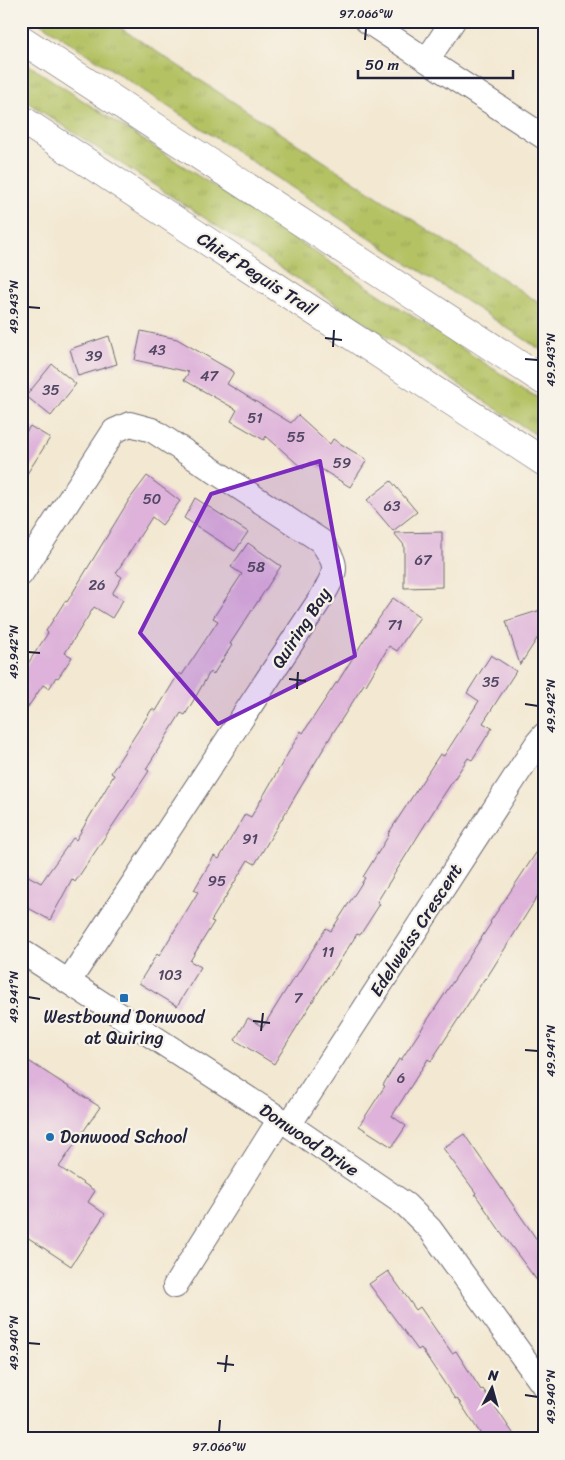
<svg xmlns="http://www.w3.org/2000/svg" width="565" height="1460" font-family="Sriracha,sans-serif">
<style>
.grass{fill:url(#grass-tufts);stroke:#6b7250}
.building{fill:#deb2da}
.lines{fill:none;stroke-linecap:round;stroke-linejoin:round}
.minor-casing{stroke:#6b6770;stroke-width:26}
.major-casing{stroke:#6b6770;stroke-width:29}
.minor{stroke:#fff;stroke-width:24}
.major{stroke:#fff;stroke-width:28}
.marked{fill:#7b2cbf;fill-opacity:0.2;stroke:#7b2cbf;stroke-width:4;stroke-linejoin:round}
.ticks{fill:none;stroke:#22223b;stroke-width:2}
.poi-dot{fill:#1f6fb2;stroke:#f7f3e8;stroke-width:2}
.labels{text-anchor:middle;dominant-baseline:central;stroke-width:4.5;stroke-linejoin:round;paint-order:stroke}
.number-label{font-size:15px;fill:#514663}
.street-label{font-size:18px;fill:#22223b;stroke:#f7f3e8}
.poi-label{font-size:18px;fill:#22223b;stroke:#f7f3e8}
.neatline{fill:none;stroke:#22223b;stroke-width:2}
.ticks-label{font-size:12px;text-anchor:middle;fill:#22223b}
</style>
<defs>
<pattern id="grass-tufts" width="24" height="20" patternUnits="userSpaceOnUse" patternTransform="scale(1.25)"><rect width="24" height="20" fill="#b4c264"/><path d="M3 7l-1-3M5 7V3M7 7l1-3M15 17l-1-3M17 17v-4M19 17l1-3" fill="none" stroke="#9aa658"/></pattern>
</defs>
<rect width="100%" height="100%" fill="#f7f3e8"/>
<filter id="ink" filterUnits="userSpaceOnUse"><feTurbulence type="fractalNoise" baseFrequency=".02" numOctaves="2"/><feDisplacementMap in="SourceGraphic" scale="10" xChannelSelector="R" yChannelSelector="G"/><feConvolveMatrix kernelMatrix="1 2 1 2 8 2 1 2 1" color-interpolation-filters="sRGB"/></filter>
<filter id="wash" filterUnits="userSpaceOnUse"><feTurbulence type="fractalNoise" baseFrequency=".0096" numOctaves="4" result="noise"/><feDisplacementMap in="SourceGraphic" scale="20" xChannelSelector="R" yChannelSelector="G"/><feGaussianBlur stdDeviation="1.12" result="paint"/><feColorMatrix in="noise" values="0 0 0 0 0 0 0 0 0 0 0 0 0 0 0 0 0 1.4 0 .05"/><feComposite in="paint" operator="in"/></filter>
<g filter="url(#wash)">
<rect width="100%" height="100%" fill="#f3e8d1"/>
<g class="grass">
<polygon points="37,21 110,21 544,306 544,352"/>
<polygon points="21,60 544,402 544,440 21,98"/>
</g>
<g id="blocks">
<g class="building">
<polygon points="141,331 177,339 234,372 227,384 291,423 298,415 330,444 333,439 367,460 350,487 310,462 303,469 266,436 264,440 231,421 237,410 184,380 189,372 135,360"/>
<polygon points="109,336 117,364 78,376 70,349"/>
<polygon points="52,364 76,384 51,416 26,396"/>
<polygon points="30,426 50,438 21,483 21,440"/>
<polygon points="147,476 180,501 162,525 152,517 116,573 122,577 112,594 123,600 112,618 94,607 65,653 72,657 58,678 56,677 49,689 43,685 21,717 21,674 48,633 46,631 65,601 67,602 129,500"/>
<polygon points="391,481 417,512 393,531 367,500"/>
<polygon points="195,498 248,532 235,551 184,518"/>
<polygon points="442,532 442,587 404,588 404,545 394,533"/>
<polygon points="248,543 281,566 230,644 232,645 213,675 210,672 185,715 181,713 146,769 149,771 75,882 72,879 50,920 21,904 21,872 41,883 73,838 76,840 114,775 111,773 152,709 156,711 179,673 182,675 218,621 213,618 242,574 231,567"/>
<polygon points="393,598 420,617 397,651 389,646 366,685 364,684 331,736 255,864 248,860 211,921 214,922 190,961 201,967 177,1006 139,983 157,954 159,956 198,892 194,890 214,856 219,859 245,814 251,817 301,731 303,733 336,683 337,683 364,640"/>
<polygon points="544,609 544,628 520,665 506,621"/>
<polygon points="491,655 516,671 483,723 492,728 472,760 468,758 441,799 377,902 380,904 360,935 357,934 330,976 329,975 274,1064 235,1040 248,1018 263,1027 294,977 295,978 326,928 331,931 365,878 363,877 389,835 388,834 440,754 444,756 479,701 467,693"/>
<polygon points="544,841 544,886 486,979 485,978 431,1061 428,1059 392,1116 406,1126 392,1147 359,1126 385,1086 383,1085 399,1059 401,1060 456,977 491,923 490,922"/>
<polygon points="27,1060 100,1107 59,1167 95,1191 88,1202 105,1214 71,1266 21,1233 21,1069"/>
<polygon points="464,1134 544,1250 544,1290 503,1235 475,1194 476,1193 443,1148"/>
<polygon points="388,1271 416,1310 420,1307 452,1353 456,1351 481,1390 483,1389 517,1439 484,1439 457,1398 455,1399 421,1348 418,1350 369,1284"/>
</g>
</g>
</g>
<g filter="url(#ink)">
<use href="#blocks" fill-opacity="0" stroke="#6b6770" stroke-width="1"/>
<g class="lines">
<defs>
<g id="minor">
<polyline points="367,21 544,137"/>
<polyline points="427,60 453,21"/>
<path d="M21,574L114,431L130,424L152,430L321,541C338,565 338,569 323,595L69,981"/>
<polyline points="21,951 289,1125 406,1205 430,1229 544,1386"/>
<polyline points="289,1125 538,742 544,735"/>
<polyline points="175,1286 280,1119"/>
</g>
<g id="major">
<polyline points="21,39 544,381"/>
<polyline points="21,119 544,462"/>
</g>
</defs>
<use href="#minor" class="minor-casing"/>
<use href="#major" class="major-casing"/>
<use href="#minor" class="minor"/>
<use href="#major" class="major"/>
</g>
</g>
<path class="marked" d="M320,461L355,656L218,724L140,633L211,494Z"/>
<path class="ticks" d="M365,40L366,28M28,307L40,308M325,338L342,340M333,347L334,330M525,359L538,360M28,652L40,653M289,679L306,681M297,689L298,672M525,704L538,706M28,997L40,999M253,1021L270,1023M261,1031L263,1013M525,1050L538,1051M28,1343L40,1344M217,1363L234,1365M225,1372L227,1355M525,1395L538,1397M219,1432L220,1420"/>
<g class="poi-dot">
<rect x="119" y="993" width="10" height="10" rx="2.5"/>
<circle cx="50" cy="1137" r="5"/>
</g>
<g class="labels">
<g class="number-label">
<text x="157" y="350">43</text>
<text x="94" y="356">39</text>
<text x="209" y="376">47</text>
<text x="51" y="390">35</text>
<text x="255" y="418">51</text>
<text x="296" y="437">55</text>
<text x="342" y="463">59</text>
<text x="152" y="499">50</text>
<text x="392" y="506">63</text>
<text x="423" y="560">67</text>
<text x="256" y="567">58</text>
<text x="97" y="585">26</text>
<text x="395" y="625">71</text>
<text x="491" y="682">35</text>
<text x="250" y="839">91</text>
<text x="217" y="881">95</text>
<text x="328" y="952">11</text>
<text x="170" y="975">103</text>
<text x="298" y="998">7</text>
<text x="401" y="1078">6</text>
</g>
<g class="street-label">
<text transform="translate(257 274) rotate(33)">Chief Peguis Trail</text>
<text transform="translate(301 628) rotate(-57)">Quiring Bay</text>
<text transform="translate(416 930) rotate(-57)">Edelweiss Crescent</text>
<text transform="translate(309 1140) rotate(34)">Donwood Drive</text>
</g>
<g class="poi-label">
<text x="124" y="1017">Westbound Donwood<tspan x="124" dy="21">at Quiring</tspan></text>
<text x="60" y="1137" text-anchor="start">Donwood School</text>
</g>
</g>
<rect width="565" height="1460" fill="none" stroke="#f7f3e8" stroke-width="55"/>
<g transform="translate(492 1388) rotate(6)" stroke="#f7f3e8" stroke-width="4" paint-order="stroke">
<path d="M0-4L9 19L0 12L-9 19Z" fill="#22223b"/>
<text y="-8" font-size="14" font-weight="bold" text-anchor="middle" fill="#22223b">N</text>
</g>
<path d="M358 70v8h155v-8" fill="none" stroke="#22223b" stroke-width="2.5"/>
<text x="365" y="70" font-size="15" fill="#22223b" stroke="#f7f3e8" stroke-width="4" paint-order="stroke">50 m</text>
<rect x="28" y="28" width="510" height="1404" class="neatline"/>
<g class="ticks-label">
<text x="366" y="18">97.066°W</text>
<text transform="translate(14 307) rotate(-90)" y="4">49.943°N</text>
<text transform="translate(551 360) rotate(-90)" y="4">49.943°N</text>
<text transform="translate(14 652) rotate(-90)" y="4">49.942°N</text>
<text transform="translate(551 706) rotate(-90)" y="4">49.942°N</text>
<text transform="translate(14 997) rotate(-90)" y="4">49.941°N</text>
<text transform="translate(551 1051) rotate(-90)" y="4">49.941°N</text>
<text transform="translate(14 1343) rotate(-90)" y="4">49.940°N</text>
<text transform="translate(551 1397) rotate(-90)" y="4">49.940°N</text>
<text x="219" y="1451">97.066°W</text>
</g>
</svg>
